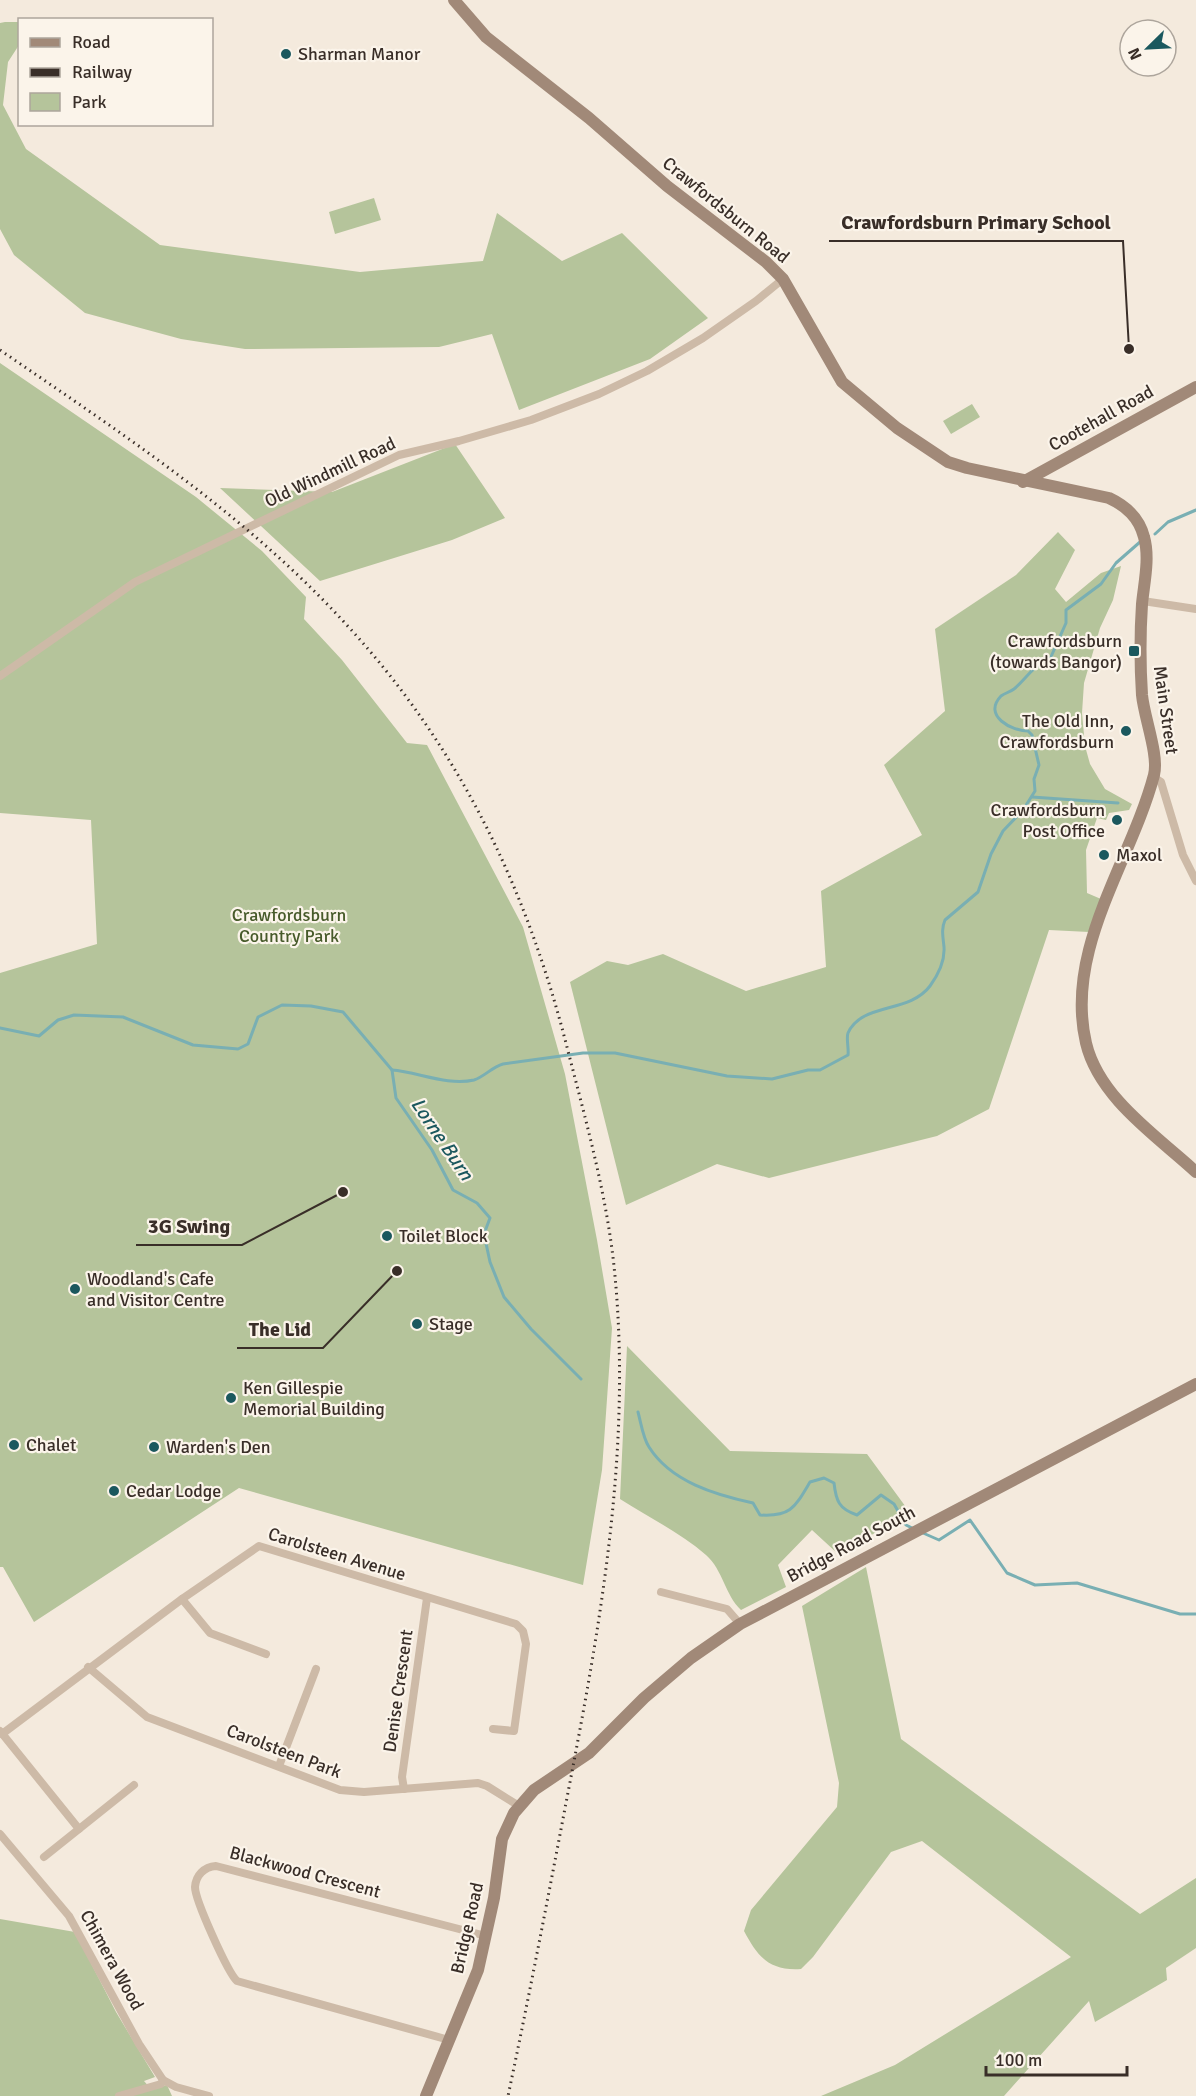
<svg xmlns="http://www.w3.org/2000/svg" width="1196" height="2096" font-family="Signika,sans-serif">
<style>
.green{fill:#b5c49b}
.lines{fill:none;stroke-linecap:round;stroke-linejoin:round}
.stream{stroke:#79afb3;stroke-width:3}
.street{stroke:#cdbaa7;stroke-width:8}
.secondary{stroke:#a18978;stroke-width:12}
.rail{stroke:#392e28;stroke-width:3;stroke-dasharray:1.5 4.5;stroke-linecap:butt}
.poi-dot{fill:#1b585e;stroke:#fbf4ea;stroke-width:2}
.labels{text-anchor:middle;dominant-baseline:central;stroke-width:4.5;stroke-linejoin:round;paint-order:stroke}
.poi-label{font-size:18px;fill:#392e28;stroke:#fbf4ea;text-anchor:start}
.street-label{font-size:18px;fill:#392e28;stroke:#fbf4ea}
.park-label{font-size:18px;fill:#475a2a;stroke:#fbf4ea}
.water-label{font-size:20px;font-style:italic;fill:#1b585e;stroke:#fbf4ea}
.leader{fill:none;stroke:#392e28;stroke-width:2}
.callout-dot{fill:#392e28;stroke:#fbf4ea;stroke-width:2}
.callout-label{font-size:20px;text-anchor:middle;font-weight:bold;fill:#392e28;stroke:#fbf4ea;stroke-width:4.5;stroke-linejoin:round;paint-order:stroke}
</style>
<rect width="100%" height="100%" fill="#f4eadd"/>
<g class="green">
<polygon points="5,22 19,22 19,45 8,62 3,105 26,149 160,245 360,272 483,261 497,213 562,261 622,233 708,318 650,359 519,410 492,334 439,347 245,349 181,339 85,313 14,255 0,229 0,23"/>
<polygon points="374,198 381,220 335,234 329,212"/>
<polygon points="0,363 196,497 262,551 306,597 304,619 342,660 407,743 427,745 523,927 565,1074 597,1240 612,1328 602,1470 583,1585 239,1488 34,1622 3,1567 0,1567 0,973 97,944 91,820 0,813"/>
<polygon points="972,404 980,417 951,434 943,421"/>
<polygon points="455,444 505,518 452,540 320,581 220,488 332,492"/>
<polygon points="1058,532 1075,550 1055,589 1066,602 1101,573 1121,566 1113,600 1100,628 1084,683 1082,713 1085,746 1090,764 1105,789 1132,804 1129,810 1109,813 1106,820 1097,818 1086,850 1087,893 1101,899 1089,932 1049,930 989,1109 937,1136 769,1178 717,1164 626,1205 570,982 607,961 628,965 663,954 746,991 826,967 821,891 922,835 884,765 945,711 935,629 1016,575"/>
<path d="M627,1346L730,1451L867,1454L911,1514L837,1553L812,1530L778,1565L786,1587L741,1610C725,1595 723,1570 706,1555C681,1533 648,1517 620,1499Z"/>
<path d="M866,1567L901,1739L1140,1914L1196,1878V1948L1166,1968L1167,1980L1095,2022L1089,2001L1004,2096H821L895,2065L1071,1957L922,1841L891,1852L813,1957L801,1969C769,1971 758,1957 744,1931L751,1910L837,1807L839,1783L802,1606Z"/>
<polygon points="0,1919 75,1932 116,2012 155,2077 144,2081 151,2089 167,2085 172,2096 0,2096"/>
</g>
<g class="lines">
<g class="stream">
<polyline points="1155,534 1168,522 1196,510"/>
<polyline points="1032,797 1118,803"/>
<polyline points="0,1028 39,1036 58,1020 74,1015 123,1017 193,1045 238,1049 248,1044 258,1017 282,1005 311,1006 343,1012 392,1070 396,1098 432,1150 453,1190 477,1203 490,1218 484,1234 490,1262 504,1297 531,1329 581,1379"/>
<path d="M392,1070C418,1072 447,1086 474,1080C484,1077 492,1067 503,1064L583,1053H615L727,1076L772,1079L808,1070H820L848,1055C849,1049 846,1038 848,1033C862,1002 909,1014 930,986C938,975 945,961 944,947C943,937 941,929 945,920L978,892L991,854L1003,831L1023,810L1035,791L1034,779L1039,765L1032,735L1028,731C1012,731 982,716 1001,696C1005,693 1010,692 1014,689C1028,677 1031,667 1050,659L1066,623V610L1101,584L1116,563L1140,542"/>
<path d="M638,1412C641,1423 643,1438 649,1447C671,1482 716,1495 753,1503L760,1515C791,1517 795,1507 810,1482L824,1478L834,1483C836,1501 839,1509 857,1515L881,1495L894,1504L906,1525L914,1529"/>
<polyline points="923,1533 939,1540 970,1520 1007,1573 1035,1585 1077,1583 1180,1614 1196,1614"/>
</g>
<g class="street">
<polyline points="1143,601 1196,609"/>
<polyline points="0,676 135,582 399,455 459,441 531,420 599,394 647,371 703,338 756,301 783,279"/>
<polyline points="1153,777 1161,782 1183,855 1196,881"/>
<polyline points="661,1592 727,1609 740,1624"/>
<polyline points="182,1599 210,1633 266,1654"/>
<polyline points="88,1667 147,1717 340,1790 364,1792 478,1783 487,1786 519,1806"/>
<polyline points="0,1731 79,1829"/>
<polyline points="2,1734 182,1599 259,1546 516,1624 523,1631 526,1644 514,1731 493,1729"/>
<polyline points="279,1766 316,1669"/>
<polyline points="404,1789 402,1777 427,1598"/>
<polyline points="0,1834 69,1916 139,2044 163,2080"/>
<polyline points="44,1857 134,1785"/>
<path d="M449,2040L237,1981C228,1973 195,1900 195,1887C196,1875 204,1867 216,1866L486,1936"/>
<polyline points="119,2096 161,2084 163,2080 176,2087 209,2096"/>
</g>
<g class="secondary">
<path d="M454,0L486,37L589,118L667,186L766,262L783,279L842,382L897,428L948,462L967,468L1109,498C1126,506 1139,517 1144,537C1150,558 1144,583 1142,604C1140,634 1140,664 1142,695C1144,717 1159,755 1154,775C1131,862 1064,949 1086,1043C1099,1098 1157,1136 1196,1172"/>
<polyline points="1023,482 1196,387"/>
<polyline points="426,2096 478,1970 494,1898 502,1839 514,1813 534,1790 589,1753 644,1698 691,1658 740,1624 1196,1384"/>
</g>
<path class="rail" d="M0,350C121,433 244,513 344,622C459,746 527,888 568,1051C587,1125 608,1200 615,1276C631,1446 602,1616 570,1782C550,1887 530,1992 508,2096"/>
</g>
<g class="poi-dot">
<circle cx="286" cy="54" r="6"/>
<rect x="1128" y="645" width="12" height="12" rx="3"/>
<circle cx="1126" cy="731" r="6"/>
<circle cx="1117" cy="820" r="6"/>
<circle cx="1104" cy="855" r="6"/>
<circle cx="387" cy="1236" r="6"/>
<circle cx="75" cy="1289" r="6"/>
<circle cx="417" cy="1324" r="6"/>
<circle cx="231" cy="1398" r="6"/>
<circle cx="14" cy="1445" r="6"/>
<circle cx="154" cy="1447" r="6"/>
<circle cx="114" cy="1491" r="6"/>
</g>
<g class="labels">
<g class="poi-label">
<text x="298" y="54">Sharman Manor</text>
<text x="1122" y="641" text-anchor="end">Crawfordsburn<tspan x="1122" dy="21">(towards Bangor)</tspan></text>
<text x="1114" y="721" text-anchor="end">The Old Inn,<tspan x="1114" dy="21">Crawfordsburn</tspan></text>
<text x="1105" y="810" text-anchor="end">Crawfordsburn<tspan x="1105" dy="21">Post Office</tspan></text>
<text x="1116" y="855">Maxol</text>
<text x="399" y="1236">Toilet Block</text>
<text x="87" y="1279">Woodland's Cafe<tspan x="87" dy="21">and Visitor Centre</tspan></text>
<text x="429" y="1324">Stage</text>
<text x="243" y="1388">Ken Gillespie<tspan x="243" dy="21">Memorial Building</tspan></text>
<text x="26" y="1445">Chalet</text>
<text x="166" y="1447">Warden's Den</text>
<text x="126" y="1491">Cedar Lodge</text>
</g>
<g class="street-label">
<text transform="translate(726 210) rotate(39)">Crawfordsburn Road</text>
<text transform="translate(1101 418) rotate(-29)">Cootehall Road</text>
<text transform="translate(330 472) rotate(-25)">Old Windmill Road</text>
<text transform="translate(1166 710) rotate(82)">Main Street</text>
<text transform="translate(851 1544) rotate(-28)">Bridge Road South</text>
<text transform="translate(337 1554) rotate(17)">Carolsteen Avenue</text>
<text transform="translate(398 1691) rotate(-82)">Denise Crescent</text>
<text transform="translate(284 1751) rotate(21)">Carolsteen Park</text>
<text transform="translate(305 1872) rotate(15)">Blackwood Crescent</text>
<text transform="translate(467 1928) rotate(-77)">Bridge Road</text>
<text transform="translate(112 1960) rotate(61)">Chimera Wood</text>
</g>
<g class="park-label">
<text x="289" y="915">Crawfordsburn<tspan x="289" dy="21">Country Park</tspan></text>
</g>
<g class="water-label">
<text transform="translate(442 1139) rotate(56)">Lorne Burn</text>
</g>
</g>
<path class="leader" d="M1129 349L1123 241H829M343 1192L242 1245H136M397 1271L323 1348H237"/>
<g class="callout-dot">
<circle cx="1129" cy="349" r="6"/>
<circle cx="343" cy="1192" r="6"/>
<circle cx="397" cy="1271" r="6"/>
</g>
<g class="callout-label">
<text x="976" y="229">Crawfordsburn Primary School</text>
<text x="189" y="1233">3G Swing</text>
<text x="280" y="1336">The Lid</text>
</g>
<rect x="18" y="18" width="195" height="108" fill="#fbf4ea" stroke="#ada59c" stroke-width="1.5"/>
<rect x="30" y="38" width="30" height="9" fill="#a18978" stroke="#ada59c" stroke-width="1.5"/>
<text x="72" y="48" font-size="18" fill="#392e28">Road</text>
<rect x="30" y="68" width="30" height="9" fill="#392e28" stroke="#ada59c" stroke-width="1.5"/>
<text x="72" y="78" font-size="18" fill="#392e28">Railway</text>
<rect x="30" y="93" width="30" height="18" fill="#b5c49b" stroke="#ada59c" stroke-width="1.5"/>
<text x="72" y="108" font-size="18" fill="#392e28">Park</text>
<g transform="translate(1148 48) rotate(246)"><circle r="28" fill="#fbf4ea" stroke="#ada59c" stroke-width="1.5"/>
<path d="M0-4.5L10 22L0 15L-10 22Z" fill="#1b585e"/>
<text y="-9" font-size="16" font-weight="bold" text-anchor="middle" fill="#392e28">N</text>
</g>
<path d="M986 2066v9h141v-9" fill="none" stroke="#392e28" stroke-width="3"/>
<text x="995" y="2066" font-size="18" fill="#392e28" stroke="#fbf4ea" stroke-width="4.5" paint-order="stroke">100 m</text>
</svg>
